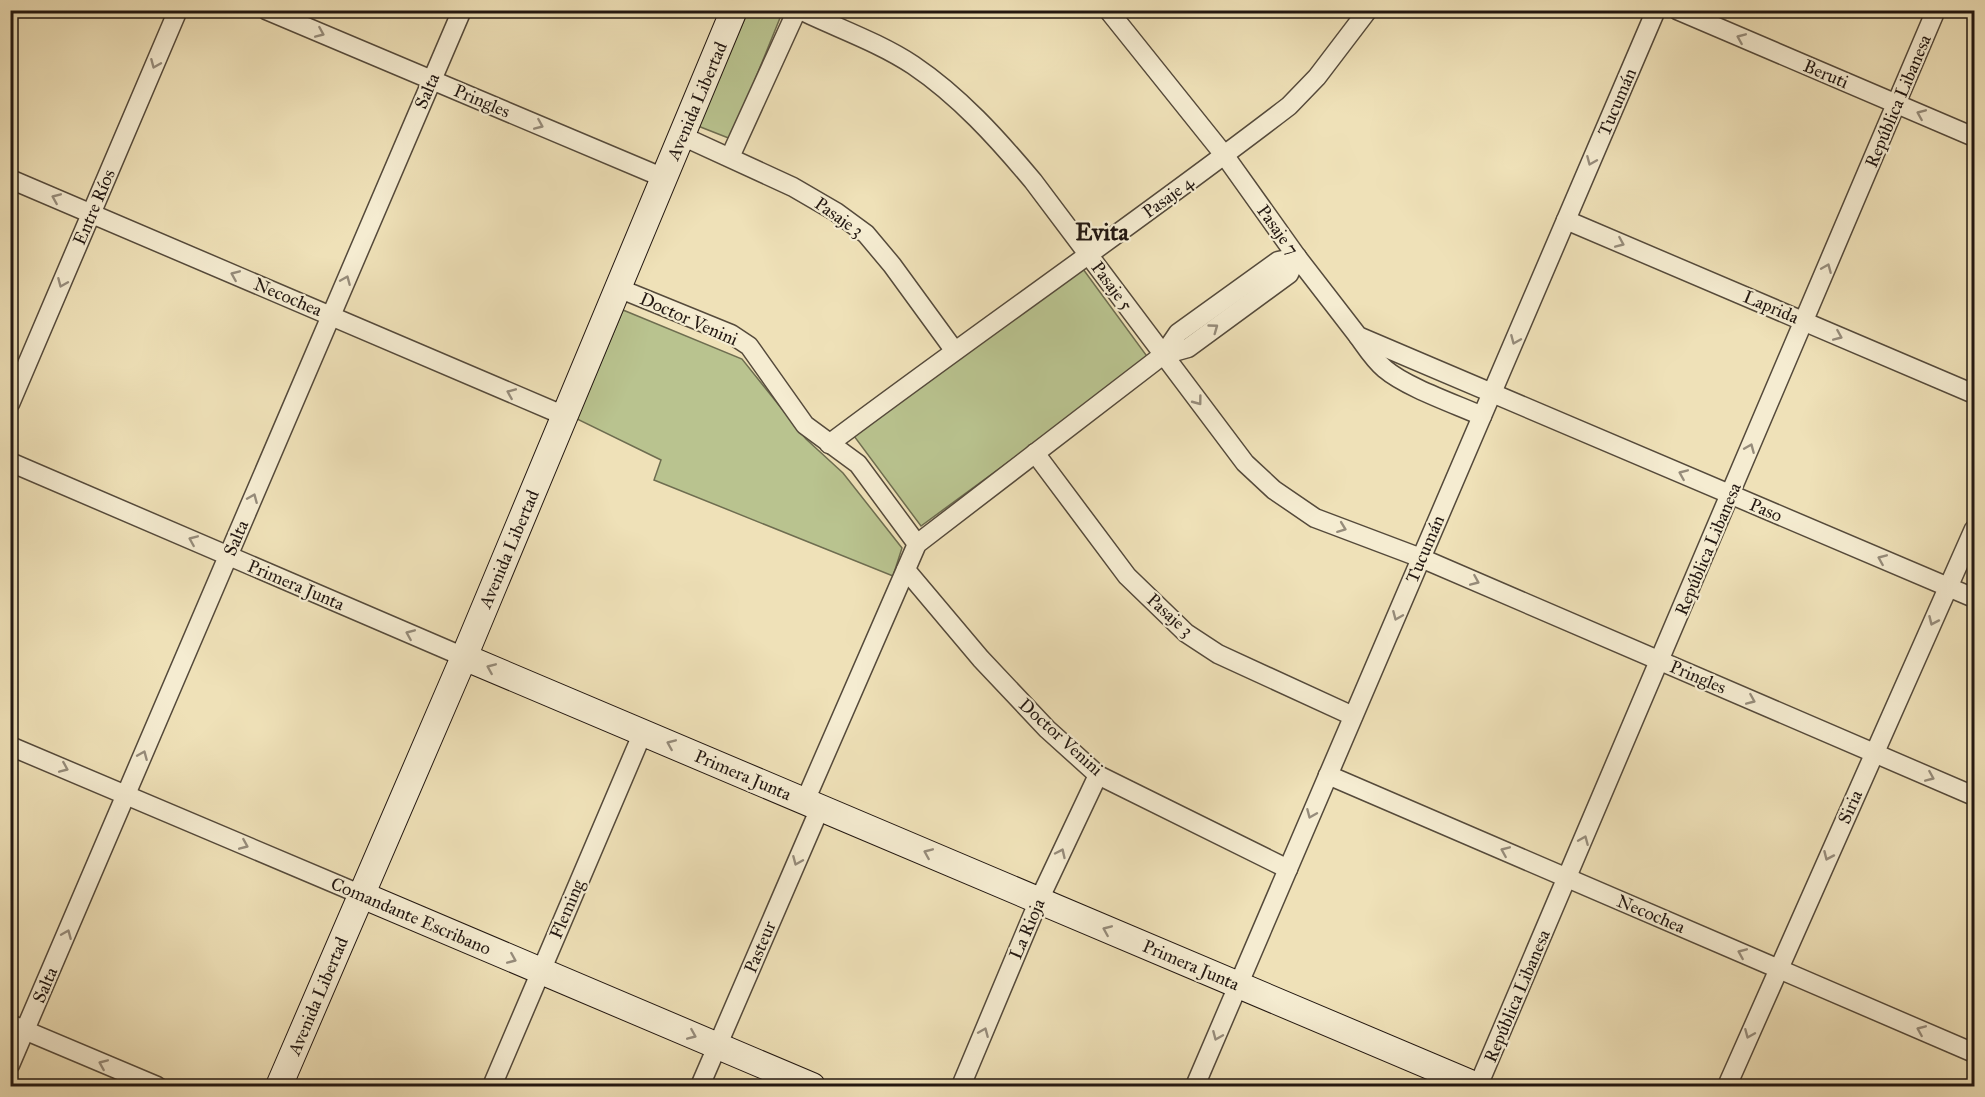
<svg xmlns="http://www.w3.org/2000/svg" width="1985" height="1097" font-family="'IM FELL Great Primer',serif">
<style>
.green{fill:#b9c38f;stroke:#6e6d50;stroke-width:1.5}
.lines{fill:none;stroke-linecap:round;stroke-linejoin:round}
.minor-casing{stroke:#554a3b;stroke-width:21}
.secondary-casing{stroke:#221711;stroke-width:28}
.minor{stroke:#f5ecd1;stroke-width:18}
.secondary{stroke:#f5ecd1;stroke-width:26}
.oneway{stroke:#968c7b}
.labels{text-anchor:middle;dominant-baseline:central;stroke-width:4.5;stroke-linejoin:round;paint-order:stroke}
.street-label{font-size:18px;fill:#221711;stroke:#f5ecd1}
.district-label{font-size:24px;font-weight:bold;fill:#221711;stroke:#f5ecd1}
</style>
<rect width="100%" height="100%" fill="#efe1b8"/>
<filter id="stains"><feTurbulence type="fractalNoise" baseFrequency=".00333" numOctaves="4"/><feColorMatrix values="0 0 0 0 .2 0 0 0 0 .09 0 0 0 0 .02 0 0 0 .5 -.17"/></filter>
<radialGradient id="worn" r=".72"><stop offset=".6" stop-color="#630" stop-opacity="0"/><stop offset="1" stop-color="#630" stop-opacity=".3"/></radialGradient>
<g class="green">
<polygon points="748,11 775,11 782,13 731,139 698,126"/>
<polygon points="1083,269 1149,359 921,526 854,436"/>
<polygon points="623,310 742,359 806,439 843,473 902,548 893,576 654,480 661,460 577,419"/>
</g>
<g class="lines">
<defs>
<g id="minor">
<polyline points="266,10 664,178"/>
<path d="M800,10C837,28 878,42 913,65C959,96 997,138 1033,181L1245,463L1274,490L1315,518L1421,558L1974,796"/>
<polyline points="1108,10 1225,156 1297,257 1358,336 1974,598"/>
<polyline points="1677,10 1974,137"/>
<polyline points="682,136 793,187 836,212 866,234 892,265 954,350"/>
<polyline points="730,157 797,10"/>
<polyline points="10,179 565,416"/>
<polyline points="1566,220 1974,394"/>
<polyline points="618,288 731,334 749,346 805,425 858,464 917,544"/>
<path d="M1358,336C1366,347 1374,360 1385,369C1406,387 1455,404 1482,416"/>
<polyline points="1163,355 1188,348 1289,274 1297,257"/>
<polyline points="10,404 178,10"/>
<path d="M829,444C981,330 1138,222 1289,106L1317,77L1368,10"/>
<polyline points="1035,453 1127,576 1186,633 1218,654 1353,716"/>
<polyline points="10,462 464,657"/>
<polyline points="906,570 981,659 1047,729 1098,775 1288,869"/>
<polyline points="10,746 362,895"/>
<polyline points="1328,775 1974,1053"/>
<polyline points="805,801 917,544 1163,355 1178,333 1278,261 1297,257"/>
<polyline points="10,1024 157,1086"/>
<polyline points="10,1065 462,10"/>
<polyline points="492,1086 643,732"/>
<polyline points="700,1086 820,808"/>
<polyline points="961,1086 1039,900 1098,775"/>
<polyline points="1195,1086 1656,10"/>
<polyline points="1478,1086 1936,10"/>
<polyline points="1727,1086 1974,529"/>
</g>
<g id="secondary">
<polyline points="464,657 1477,1086"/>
<polyline points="362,895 812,1086"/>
<polyline points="279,1086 464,657 734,10"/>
</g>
</defs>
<use href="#minor" class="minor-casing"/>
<use href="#secondary" class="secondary-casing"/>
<use href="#minor" class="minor"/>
<use href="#secondary" class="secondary"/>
</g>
<defs><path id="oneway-chevron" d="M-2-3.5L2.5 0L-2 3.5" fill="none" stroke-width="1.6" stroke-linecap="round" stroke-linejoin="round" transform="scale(1.5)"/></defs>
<g class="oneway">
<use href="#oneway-chevron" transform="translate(320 33) rotate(23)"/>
<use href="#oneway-chevron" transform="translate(1741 38) rotate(-157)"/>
<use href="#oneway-chevron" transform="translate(155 64) rotate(113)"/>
<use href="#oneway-chevron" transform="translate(1921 114) rotate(-157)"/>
<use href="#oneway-chevron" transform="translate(539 125) rotate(23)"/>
<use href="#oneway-chevron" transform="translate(1591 161) rotate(113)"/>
<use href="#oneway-chevron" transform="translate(56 198) rotate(-157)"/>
<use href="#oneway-chevron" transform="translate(1620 243) rotate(23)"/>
<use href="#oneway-chevron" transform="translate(1827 268) rotate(-67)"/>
<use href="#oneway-chevron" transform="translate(235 275) rotate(-157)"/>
<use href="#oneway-chevron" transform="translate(346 280) rotate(-67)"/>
<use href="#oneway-chevron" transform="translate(62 283) rotate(113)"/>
<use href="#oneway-chevron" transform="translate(1214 328) rotate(-36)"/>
<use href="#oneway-chevron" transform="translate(1838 336) rotate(23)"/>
<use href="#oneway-chevron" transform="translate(1515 340) rotate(113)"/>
<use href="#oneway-chevron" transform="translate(511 393) rotate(-157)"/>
<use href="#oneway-chevron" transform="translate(1198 401) rotate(53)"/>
<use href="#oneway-chevron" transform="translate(1750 448) rotate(-67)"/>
<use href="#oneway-chevron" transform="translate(1683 474) rotate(-157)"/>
<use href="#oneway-chevron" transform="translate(253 498) rotate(-67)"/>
<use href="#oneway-chevron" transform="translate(1342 528) rotate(21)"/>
<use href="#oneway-chevron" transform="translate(193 540) rotate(-157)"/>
<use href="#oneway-chevron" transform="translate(1882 559) rotate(-157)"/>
<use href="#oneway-chevron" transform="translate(1475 581) rotate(23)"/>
<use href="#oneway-chevron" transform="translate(1397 616) rotate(113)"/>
<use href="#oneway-chevron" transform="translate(1933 621) rotate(114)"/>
<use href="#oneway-chevron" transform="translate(410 634) rotate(-157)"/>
<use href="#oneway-chevron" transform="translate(491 668) rotate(-157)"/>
<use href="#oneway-chevron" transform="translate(1751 700) rotate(23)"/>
<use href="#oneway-chevron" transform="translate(671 744) rotate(-157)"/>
<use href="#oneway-chevron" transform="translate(143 755) rotate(-67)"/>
<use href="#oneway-chevron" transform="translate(64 768) rotate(23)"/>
<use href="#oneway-chevron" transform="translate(1930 777) rotate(23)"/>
<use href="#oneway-chevron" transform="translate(1311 814) rotate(113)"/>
<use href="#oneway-chevron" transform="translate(1584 840) rotate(-67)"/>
<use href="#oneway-chevron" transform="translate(244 845) rotate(23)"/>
<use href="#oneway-chevron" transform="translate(1505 851) rotate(-157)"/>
<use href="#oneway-chevron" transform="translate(928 853) rotate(-157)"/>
<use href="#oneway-chevron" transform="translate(1061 853) rotate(-65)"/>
<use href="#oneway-chevron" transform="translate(1828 856) rotate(114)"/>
<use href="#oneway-chevron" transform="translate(797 861) rotate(113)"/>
<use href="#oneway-chevron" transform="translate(1107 930) rotate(-157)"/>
<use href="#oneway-chevron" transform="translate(67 934) rotate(-67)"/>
<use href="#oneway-chevron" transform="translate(1742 953) rotate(-157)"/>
<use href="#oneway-chevron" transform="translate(512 959) rotate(23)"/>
<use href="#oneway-chevron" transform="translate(1921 1030) rotate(-157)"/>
<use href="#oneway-chevron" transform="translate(984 1032) rotate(-67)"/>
<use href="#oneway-chevron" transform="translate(1749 1034) rotate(113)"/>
<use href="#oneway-chevron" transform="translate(692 1035) rotate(23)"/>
<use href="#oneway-chevron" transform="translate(1217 1036) rotate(113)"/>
<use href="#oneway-chevron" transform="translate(103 1064) rotate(-157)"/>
</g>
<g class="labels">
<g class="street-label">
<text transform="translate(1826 74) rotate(23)">Beruti</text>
<text transform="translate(427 91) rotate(-67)">Salta</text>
<text transform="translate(482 101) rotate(23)">Pringles</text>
<text transform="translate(697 101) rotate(-67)">Avenida Libertad</text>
<text transform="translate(1898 101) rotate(-67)">República Libanesa</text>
<text transform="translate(1617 102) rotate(-67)">Tucumán</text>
<text transform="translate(1168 197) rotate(-36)">Pasaje 4</text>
<text transform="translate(94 207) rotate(-67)">Entre Ríos</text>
<text transform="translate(839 217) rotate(35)">Pasaje 3</text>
<text transform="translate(1278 230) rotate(54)">Pasaje 7</text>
<text transform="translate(1112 286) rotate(53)">Pasaje 5</text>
<text transform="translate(288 297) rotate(23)">Necochea</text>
<text transform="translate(1771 307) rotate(23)">Laprida</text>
<text transform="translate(689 319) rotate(24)">Doctor Venini</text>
<text transform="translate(1766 510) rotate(23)">Paso</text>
<text transform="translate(236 538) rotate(-67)">Salta</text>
<text transform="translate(509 549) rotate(-67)">Avenida Libertad</text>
<text transform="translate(1425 549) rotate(-67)">Tucumán</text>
<text transform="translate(1708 549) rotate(-67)">República Libanesa</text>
<text transform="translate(296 585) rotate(23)">Primera Junta</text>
<text transform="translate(1170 615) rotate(42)">Pasaje 3</text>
<text transform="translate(1698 677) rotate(23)">Pringles</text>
<text transform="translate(1061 737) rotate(42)">Doctor Venini</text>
<text transform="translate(743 775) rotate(23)">Primera Junta</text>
<text transform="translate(1850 807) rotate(-66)">Siria</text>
<text transform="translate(567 909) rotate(-67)">Fleming</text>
<text transform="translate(1651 914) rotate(23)">Necochea</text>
<text transform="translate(411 916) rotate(23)">Comandante Escribano</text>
<text transform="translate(1027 929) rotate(-67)">La Rioja</text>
<text transform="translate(760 947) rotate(-67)">Pasteur</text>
<text transform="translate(1191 965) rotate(23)">Primera Junta</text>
<text transform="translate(45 985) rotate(-67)">Salta</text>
<text transform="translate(318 996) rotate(-67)">Avenida Libertad</text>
<text transform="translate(1517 996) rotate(-67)">República Libanesa</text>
</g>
<g class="district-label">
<text x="1102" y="232">Evita</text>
</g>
</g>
<rect width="1985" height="1097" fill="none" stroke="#efe1b8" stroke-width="36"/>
<rect x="12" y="12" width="1961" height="1073" fill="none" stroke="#221711" stroke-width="3"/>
<rect x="18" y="18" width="1949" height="1061" fill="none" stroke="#221711" stroke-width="1.5"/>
<rect width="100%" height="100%" filter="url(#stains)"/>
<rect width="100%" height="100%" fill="url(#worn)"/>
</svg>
